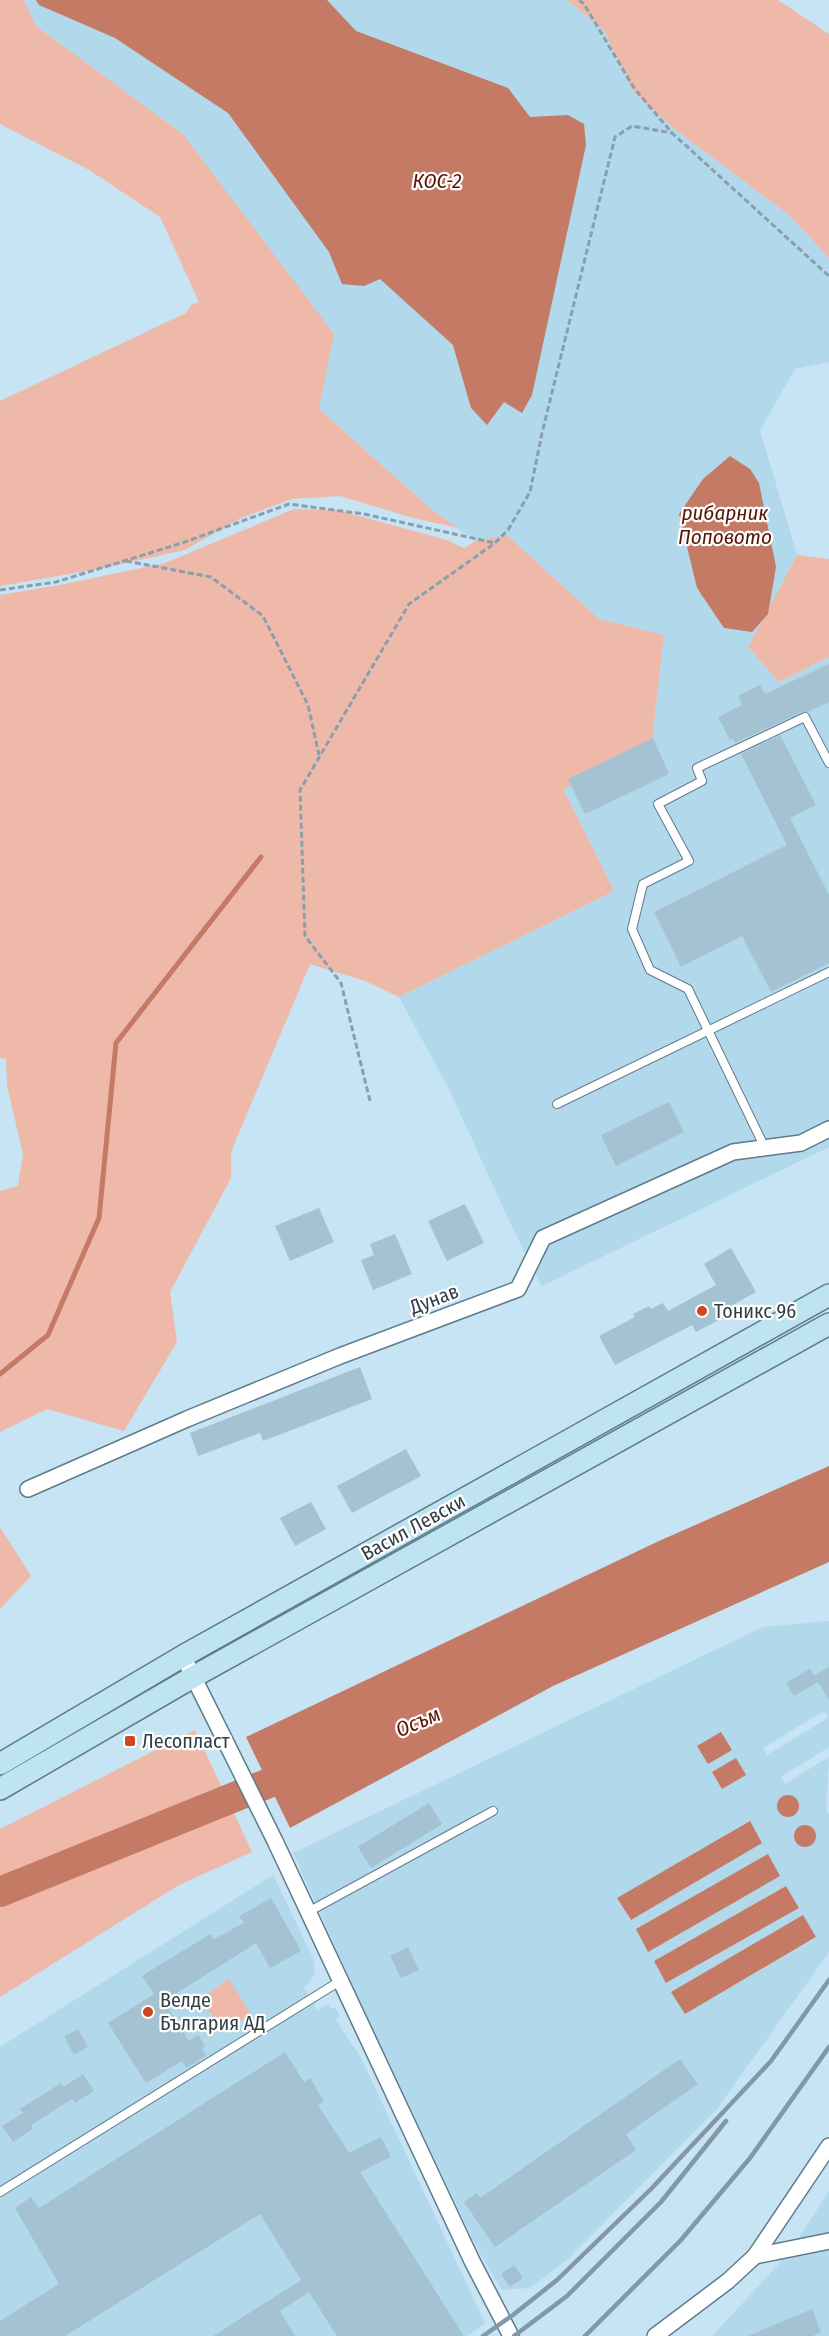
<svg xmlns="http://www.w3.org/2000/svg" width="829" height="2336" font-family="'Fira Sans Condensed',sans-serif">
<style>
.built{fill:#b1d8eb;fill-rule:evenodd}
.green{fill:#efb9aa}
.water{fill:#c47a65}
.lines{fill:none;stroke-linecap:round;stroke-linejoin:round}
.stream{stroke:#c47a65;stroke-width:5}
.river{stroke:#c47a65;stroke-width:30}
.building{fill:#a4c2d1}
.service-casing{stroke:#5f7b89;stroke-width:10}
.minor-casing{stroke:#5f7b89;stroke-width:18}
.secondary-casing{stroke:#5f7b89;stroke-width:24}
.path{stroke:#89a0ac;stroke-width:3;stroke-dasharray:6 3;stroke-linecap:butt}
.service{stroke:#fff;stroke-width:8}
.minor{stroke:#fff;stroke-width:15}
.secondary{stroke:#bee4f2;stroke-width:21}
.rail{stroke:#8298a4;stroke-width:4.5}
.poi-dot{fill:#cf461f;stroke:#fff;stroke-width:2}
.labels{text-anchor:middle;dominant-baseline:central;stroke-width:4.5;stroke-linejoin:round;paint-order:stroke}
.street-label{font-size:20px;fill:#313e44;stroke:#fff}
.poi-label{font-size:20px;fill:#313e44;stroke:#fff;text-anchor:start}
.water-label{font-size:21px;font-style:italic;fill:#581402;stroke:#fff}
</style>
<rect width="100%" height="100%" fill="#c6e4f4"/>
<g class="built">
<polygon points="24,0 567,0 603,29 634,93 672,127 789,215 829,258 829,362 795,369 760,430 797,555 748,647 779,682 829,657 829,1147 542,1286 512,1227 449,1089 399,997 614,891 562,789 651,749 664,635 599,619 507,535 475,541 432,510 319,409 183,134 36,26"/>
<path d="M829,1621V1747L781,1777L785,1784L829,1757L826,1811L829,1815V1952L717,2109L567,2260L530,2288L502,2290L478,2250L363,2008L293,1853L763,1627ZM824,1711L828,1718L767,1755L763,1748ZM749,1821L762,1842L630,1920L618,1898ZM786,1886L799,1908L667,1983L654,1961ZM803,1916L816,1938L684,2014Z"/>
<polygon points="273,1875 314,1960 315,1972 312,1979 304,1988 317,2010 328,2004 331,2009 335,2007 340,2016 335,2019 360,2056 485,2323 467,2336 0,2336 0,2047"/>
<polygon points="829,2191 829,2336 712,2336 790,2252"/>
</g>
<g class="green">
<polygon points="0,0 24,0 36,26 183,134 334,334 319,409 432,510 458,528 413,518 340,496 292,499 241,518 185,550 104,568 0,586 0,401 186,313 192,304 199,302 160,217 89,170 0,124"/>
<polygon points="567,0 778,0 829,34 829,258 789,215 672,127 634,93 603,29"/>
<polygon points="294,509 337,510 447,540 464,548 475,541 507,535 599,619 664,635 651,749 563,789 614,891 399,997 365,981 310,964 231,1152 231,1178 170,1292 177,1342 124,1431 47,1409 0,1432 0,1191 18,1186 23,1154 7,1086 6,1059 0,1058 0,595 65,584 165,563"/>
<polygon points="797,555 829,559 829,657 779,682 748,647"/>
<polygon points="0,1527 31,1576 0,1609"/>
<polygon points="195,1730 252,1852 179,1885 0,1997 0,1829"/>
<polygon points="229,1979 251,2014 223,2032 201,1998"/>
</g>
<g class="water">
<polygon points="36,0 327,0 356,31 508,88 530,117 568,115 584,124 586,145 532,395 522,413 504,402 487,425 471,408 453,345 380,279 364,286 342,284 329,252 228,113 115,38 39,5"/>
<polygon points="730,456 750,469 759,483 776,567 768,614 752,632 724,628 697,588 679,514 703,479"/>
<polygon points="829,1466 829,1562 553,1686 290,1828 246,1737 659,1541"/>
<polygon points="721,1732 732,1750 708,1764 697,1746"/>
<polygon points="736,1758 746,1775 722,1789 712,1772"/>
<circle cx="788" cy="1806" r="11"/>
<polygon points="750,1821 762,1843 631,1920 617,1898"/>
<circle cx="805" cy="1836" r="11"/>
<polygon points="768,1854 780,1876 648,1952 636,1929"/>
<polygon points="786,1886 799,1908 666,1983 654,1961"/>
<polygon points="803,1915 816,1937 685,2014 671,1992"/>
</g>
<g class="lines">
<polyline class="stream" points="0,1374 48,1335 99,1218 116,1043 261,857"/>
<polyline class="river" points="0,1892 306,1768"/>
</g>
<g class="building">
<polygon points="829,664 829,702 807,712 802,712 735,743 732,738 730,740 718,717 742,705 738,696 760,685 765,694"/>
<polygon points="780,735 816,805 790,818 829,895 829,963 771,992 742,936 681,967 654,912 787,845 741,754"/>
<polygon points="653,738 669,774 585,814 568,779"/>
<polygon points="669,1102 684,1132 616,1166 601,1135"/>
<polygon points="465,1204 484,1243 447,1261 428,1221"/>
<polygon points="319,1208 334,1242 290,1261 275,1226"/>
<polygon points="395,1234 412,1274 373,1290 361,1260 374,1255 370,1244"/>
<polygon points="731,1248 756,1292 720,1312 723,1318 696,1332 692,1325 615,1365 599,1336 635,1317 633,1314 649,1306 651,1309 663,1303 668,1311 716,1285 704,1264"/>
<polygon points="360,1367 372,1399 263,1441 260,1433 198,1456 190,1433"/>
<polygon points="406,1449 421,1476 352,1513 337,1486"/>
<polygon points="311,1502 326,1529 295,1546 280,1518"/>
<polygon points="829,1667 829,1700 818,1682 794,1696 786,1683 810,1669 814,1676"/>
<polygon points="429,1803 442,1824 371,1868 358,1847"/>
<polygon points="271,1898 301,1951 270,1968 256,1943 164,2001 189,2041 198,2035 205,2046 202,2048 206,2056 186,2068 182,2061 146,2083 108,2023 154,1994 142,1976 210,1934 214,1939 244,1923 239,1916"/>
<polygon points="408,1947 419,1970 401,1978 390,1956"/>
<polygon points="78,2029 88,2047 74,2055 64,2036"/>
<polygon points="285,2052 304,2082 310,2078 324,2101 318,2105 349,2153 381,2137 391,2157 360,2172 464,2336 337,2336 309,2292 280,2311 295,2336 213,2336 301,2280 260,2214 65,2336 0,2336 0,2321 59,2284 15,2208 31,2197 39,2208"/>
<polygon points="680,2059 698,2084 626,2134 636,2150 495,2247 464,2202 477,2193 480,2198"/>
<polygon points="83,2074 94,2091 75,2103 72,2099 31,2125 33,2129 13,2142 2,2126 23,2113 20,2109 61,2083 64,2087"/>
<polygon points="514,2265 523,2278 510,2287 501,2274"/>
<polygon points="812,2309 821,2332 813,2336 748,2336"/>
</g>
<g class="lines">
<defs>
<g id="service">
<polyline points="557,1104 829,972"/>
<polyline points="765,1148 688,989 650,970 632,929 643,884 689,861 658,804 702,781 697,768 805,717 829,763"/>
<polyline points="308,1912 493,1811"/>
<polyline points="0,2192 340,1981"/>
</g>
<g id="minor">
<polyline points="28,1489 187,1419 340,1356 518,1289 543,1238 733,1152 801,1143 829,1129"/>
<polyline points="183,1656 275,1841 472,2261 511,2336"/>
<polyline points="755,2256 829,2241"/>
<polyline points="655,2336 728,2281 755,2256 829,2146"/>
</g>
<g id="secondary">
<polyline points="0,1764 183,1656 829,1295"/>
<polyline points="0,1789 193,1677 829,1324"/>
</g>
</defs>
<use href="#service" class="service-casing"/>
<use href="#minor" class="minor-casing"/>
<use href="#secondary" class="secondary-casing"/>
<g class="path">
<polyline points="579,0 584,4 634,88 672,133 829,276"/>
<polyline points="126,561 211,577 263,616 308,705 319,755"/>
<polyline points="0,590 56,582 182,543 289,504 364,514 495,543"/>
<polyline points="370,1101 341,983 305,936 300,790 409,604 495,543 508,530 530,492 542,433 615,137 632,126 672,133"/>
</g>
<use href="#service" class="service"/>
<use href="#minor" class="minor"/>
<use href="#secondary" class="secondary"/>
<g class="rail">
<polyline points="483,2336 513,2315 557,2280 651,2189 771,2061 829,1980"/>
<polyline points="514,2336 567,2296 661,2202 726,2121"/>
<polyline points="585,2336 681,2240 750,2158 829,2047"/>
</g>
</g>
<g class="poi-dot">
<circle cx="702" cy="1311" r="6"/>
<rect x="124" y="1735" width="12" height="12" rx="3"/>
<circle cx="148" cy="2012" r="6"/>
</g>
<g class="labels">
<g class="street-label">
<text transform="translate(434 1299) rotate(-21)">Дунав</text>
<text transform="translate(413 1527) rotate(-29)">Васил Левски</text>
</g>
<g class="poi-label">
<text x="714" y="1311">Тоникс 96</text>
<text x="142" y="1741">Лесопласт</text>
<text x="160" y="2000">Велде<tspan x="160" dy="23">България АД</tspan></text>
</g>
<g class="water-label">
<text x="437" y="181">КОС-2</text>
<text x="725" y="513">рибарник<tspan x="725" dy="24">Поповото</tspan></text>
<text transform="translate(418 1722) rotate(-23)">Осъм</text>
</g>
</g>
</svg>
